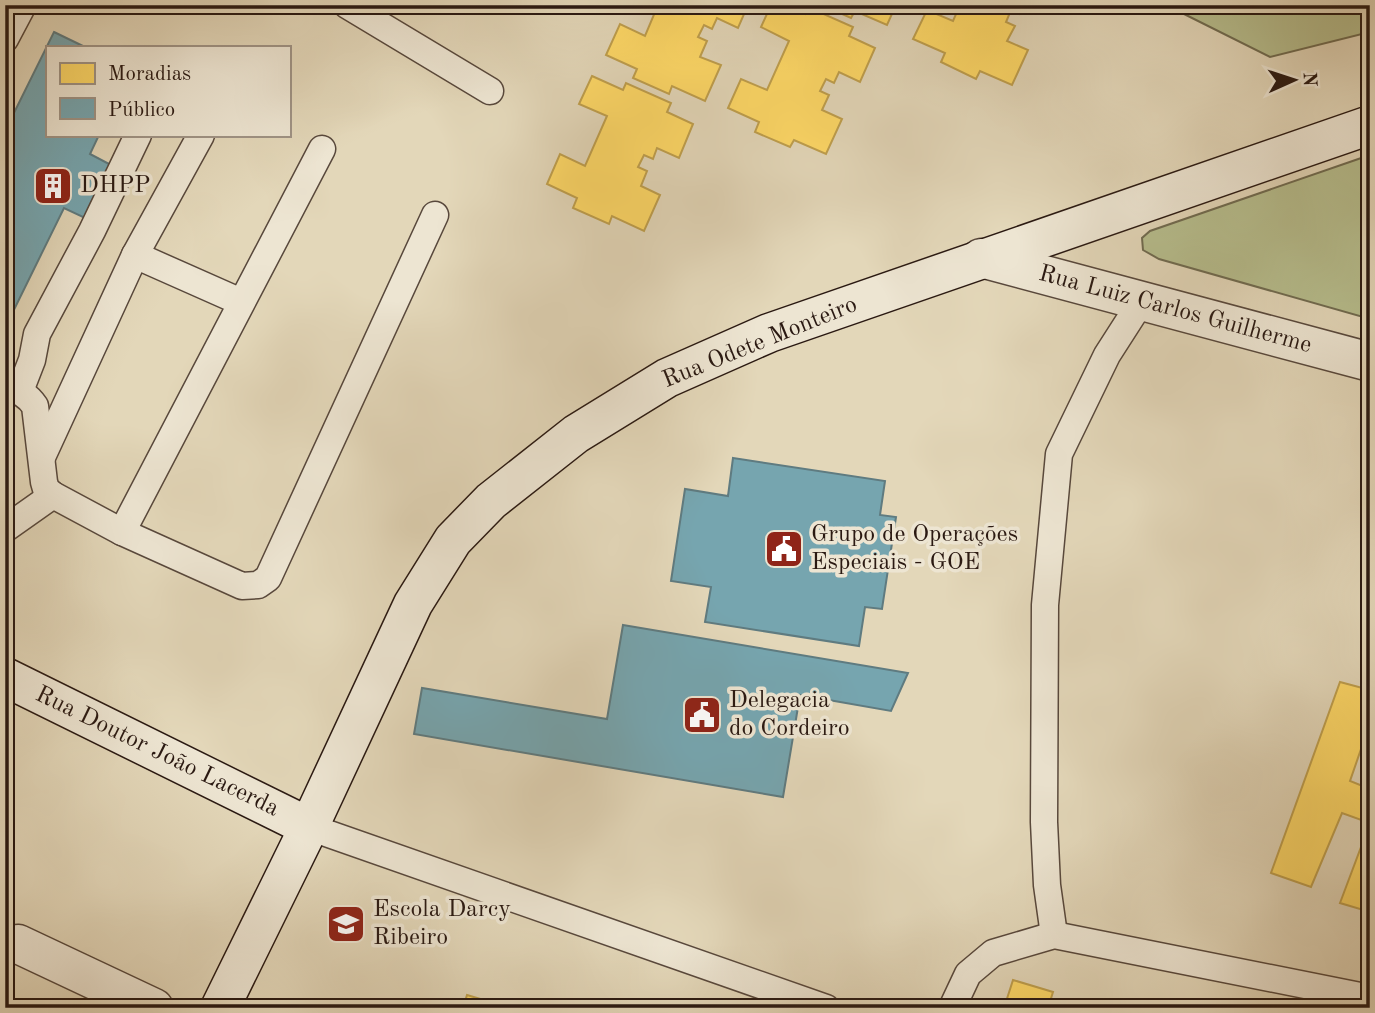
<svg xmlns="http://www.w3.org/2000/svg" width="1375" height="1013" font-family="'Old Standard TT',serif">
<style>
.green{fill:#b6bd8d;stroke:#706b50;stroke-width:2}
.homes{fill:#ffd966;stroke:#bf9f4d;stroke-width:2}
.public{fill:#76a5af;stroke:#5f7b80;stroke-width:2}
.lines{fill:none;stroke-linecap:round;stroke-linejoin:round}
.service-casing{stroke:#58483c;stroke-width:29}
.minor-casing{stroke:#58483c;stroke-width:41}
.secondary-casing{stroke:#2a1912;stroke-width:41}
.service{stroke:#ede5d2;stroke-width:26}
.minor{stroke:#ede5d2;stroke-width:38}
.secondary{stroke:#ede5d2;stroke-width:38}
.labels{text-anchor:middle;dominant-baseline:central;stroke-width:7;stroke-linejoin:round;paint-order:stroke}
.poi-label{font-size:24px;fill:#2a1912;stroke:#ede5d2;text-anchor:start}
.street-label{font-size:24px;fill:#2a1912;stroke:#ede5d2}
</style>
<rect width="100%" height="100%" fill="#e3d7b9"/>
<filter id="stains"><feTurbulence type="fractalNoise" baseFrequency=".00286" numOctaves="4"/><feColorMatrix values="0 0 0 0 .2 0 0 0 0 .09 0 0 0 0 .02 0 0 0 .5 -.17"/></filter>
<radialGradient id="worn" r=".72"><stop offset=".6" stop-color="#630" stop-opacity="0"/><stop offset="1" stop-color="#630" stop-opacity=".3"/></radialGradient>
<g class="green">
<polygon points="1166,5 1370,5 1370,32 1270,57"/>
<polygon points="1370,155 1370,319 1159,259 1143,250 1142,238 1150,231"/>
</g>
<g class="homes">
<polygon points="658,5 748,5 738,28 717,18 712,29 704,25 698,37 707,41 700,57 721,65 705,101 672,86 669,94 633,78 637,69 606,55 620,24 645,36"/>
<polygon points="771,5 785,5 805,14 808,7 853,27 849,36 875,48 860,82 839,72 834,83 826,79 820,91 829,95 822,110 842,119 826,154 794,140 790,147 755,132 759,122 728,108 741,79 767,90 789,41 761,27"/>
<polygon points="822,5 896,5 887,25 855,11 851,18"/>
<polygon points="960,5 1024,5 1019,14 1011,10 1006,22 1015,26 1007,41 1028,50 1012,85 980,71 976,79 941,62 945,53 913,39 927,10 953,21"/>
<polygon points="592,76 623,90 626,83 671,103 667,112 693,124 679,158 657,148 653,159 644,155 638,167 647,171 641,186 660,195 644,231 612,216 609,224 573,208 577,198 547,184 560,154 585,166 607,116 579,104"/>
<polygon points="1340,682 1370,690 1370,723 1350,781 1370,789 1370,912 1340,903 1370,823 1342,813 1311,887 1271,873"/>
<polygon points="1013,980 1053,992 1048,1008 1004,1008"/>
<polygon points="467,995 507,1007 463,1008"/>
</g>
<g class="public">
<polygon points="54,32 85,47 47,47 47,135 99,135 90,154 111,165 85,218 64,208 5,328 5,131"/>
<polygon points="733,458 885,481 880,515 896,517 882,609 865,607 859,646 705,622 711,587 671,581 685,489 728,496"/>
<polygon points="623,625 908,673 891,711 800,695 783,797 414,734 422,688 607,719"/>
</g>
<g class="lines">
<defs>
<g id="service">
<polyline points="347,5 490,91"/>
<polyline points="5,39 23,5"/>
<polyline points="135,255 241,302"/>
<path d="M5,386C18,391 27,394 35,406L44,482L46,489L53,495L122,532L242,586L258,585L268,578L435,215"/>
<polyline points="20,391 32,360 37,334 92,231 138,135"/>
<polyline points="42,457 135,255 201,135"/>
<polyline points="5,529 53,495"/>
<polyline points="122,532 322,149"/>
<polyline points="309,827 826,1008"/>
<polyline points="1054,935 1047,885 1044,822 1045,605 1059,454 1107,355 1141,302"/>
<polyline points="952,1008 968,974 993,953 1054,935 1370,998"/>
</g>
<g id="minor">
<polyline points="981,258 1370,362"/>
<polyline points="18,944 154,1008"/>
</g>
<g id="secondary">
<polyline points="5,677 309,827"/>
<polyline points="220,1008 309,827 413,604 453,540 491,501 576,434 667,378 769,333 1370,125"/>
</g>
</defs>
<use href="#service" class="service-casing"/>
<use href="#minor" class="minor-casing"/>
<use href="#secondary" class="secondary-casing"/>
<use href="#service" class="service"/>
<use href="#minor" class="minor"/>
<use href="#secondary" class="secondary"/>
</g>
<defs>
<symbol id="building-square" viewBox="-11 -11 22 22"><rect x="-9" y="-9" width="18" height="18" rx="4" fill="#8f2418" stroke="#ede5d2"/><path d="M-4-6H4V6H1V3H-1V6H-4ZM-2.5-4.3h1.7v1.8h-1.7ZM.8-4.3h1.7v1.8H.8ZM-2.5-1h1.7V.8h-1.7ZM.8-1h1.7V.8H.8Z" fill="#fff"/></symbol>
<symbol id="civic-square" viewBox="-11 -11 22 22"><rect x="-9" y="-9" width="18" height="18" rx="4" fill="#8f2418" stroke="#ede5d2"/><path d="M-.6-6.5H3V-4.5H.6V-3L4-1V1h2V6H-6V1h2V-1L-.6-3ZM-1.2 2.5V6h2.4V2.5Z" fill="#fff"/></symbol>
<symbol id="school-square" viewBox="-11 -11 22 22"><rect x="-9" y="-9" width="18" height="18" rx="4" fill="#8f2418" stroke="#ede5d2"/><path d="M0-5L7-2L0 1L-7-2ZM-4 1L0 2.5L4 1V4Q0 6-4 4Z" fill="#fff"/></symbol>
</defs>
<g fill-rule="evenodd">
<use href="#building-square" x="31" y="164" width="44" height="44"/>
<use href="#civic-square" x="762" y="527" width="44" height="44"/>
<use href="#civic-square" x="680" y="693" width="44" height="44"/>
<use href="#school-square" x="324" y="902" width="44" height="44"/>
</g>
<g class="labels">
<g class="poi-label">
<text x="80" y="186">DHPP</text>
<text x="811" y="535">Grupo de Operações<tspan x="811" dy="28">Especiais - GOE</tspan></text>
<text x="729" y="701">Delegacia<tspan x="729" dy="28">do Cordeiro</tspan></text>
<text x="373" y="910">Escola Darcy<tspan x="373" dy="28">Ribeiro</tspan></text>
</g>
<g class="street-label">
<text transform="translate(1175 310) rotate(15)">Rua Luiz Carlos Guilherme</text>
<text transform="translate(760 343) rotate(-22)">Rua Odete Monteiro</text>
<text transform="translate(157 752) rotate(26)">Rua Doutor João Lacerda</text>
</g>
</g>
<rect width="1375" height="1013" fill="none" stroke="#e3d7b9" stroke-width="28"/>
<rect x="7" y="7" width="1361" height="999" fill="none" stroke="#2a1912" stroke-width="3.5"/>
<rect x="14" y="14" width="1347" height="985" fill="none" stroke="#2a1912" stroke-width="2"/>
<rect x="46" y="46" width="245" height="91" fill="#ede5d2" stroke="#9f9385" stroke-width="2"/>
<rect x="60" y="63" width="35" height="21" fill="#ffd966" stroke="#9f9385" stroke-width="2"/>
<text x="108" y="80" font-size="21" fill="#2a1912">Moradias</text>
<rect x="60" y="98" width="35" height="21" fill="#76a5af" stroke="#9f9385" stroke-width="2"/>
<text x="108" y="116" font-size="21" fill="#2a1912">Público</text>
<g transform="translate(1294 80) rotate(87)" stroke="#ede5d2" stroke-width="5" paint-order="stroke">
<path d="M0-5L12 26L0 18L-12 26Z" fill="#2a1912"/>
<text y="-10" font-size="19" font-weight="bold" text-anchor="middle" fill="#2a1912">N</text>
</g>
<rect width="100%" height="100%" filter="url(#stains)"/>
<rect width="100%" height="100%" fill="url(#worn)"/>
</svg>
